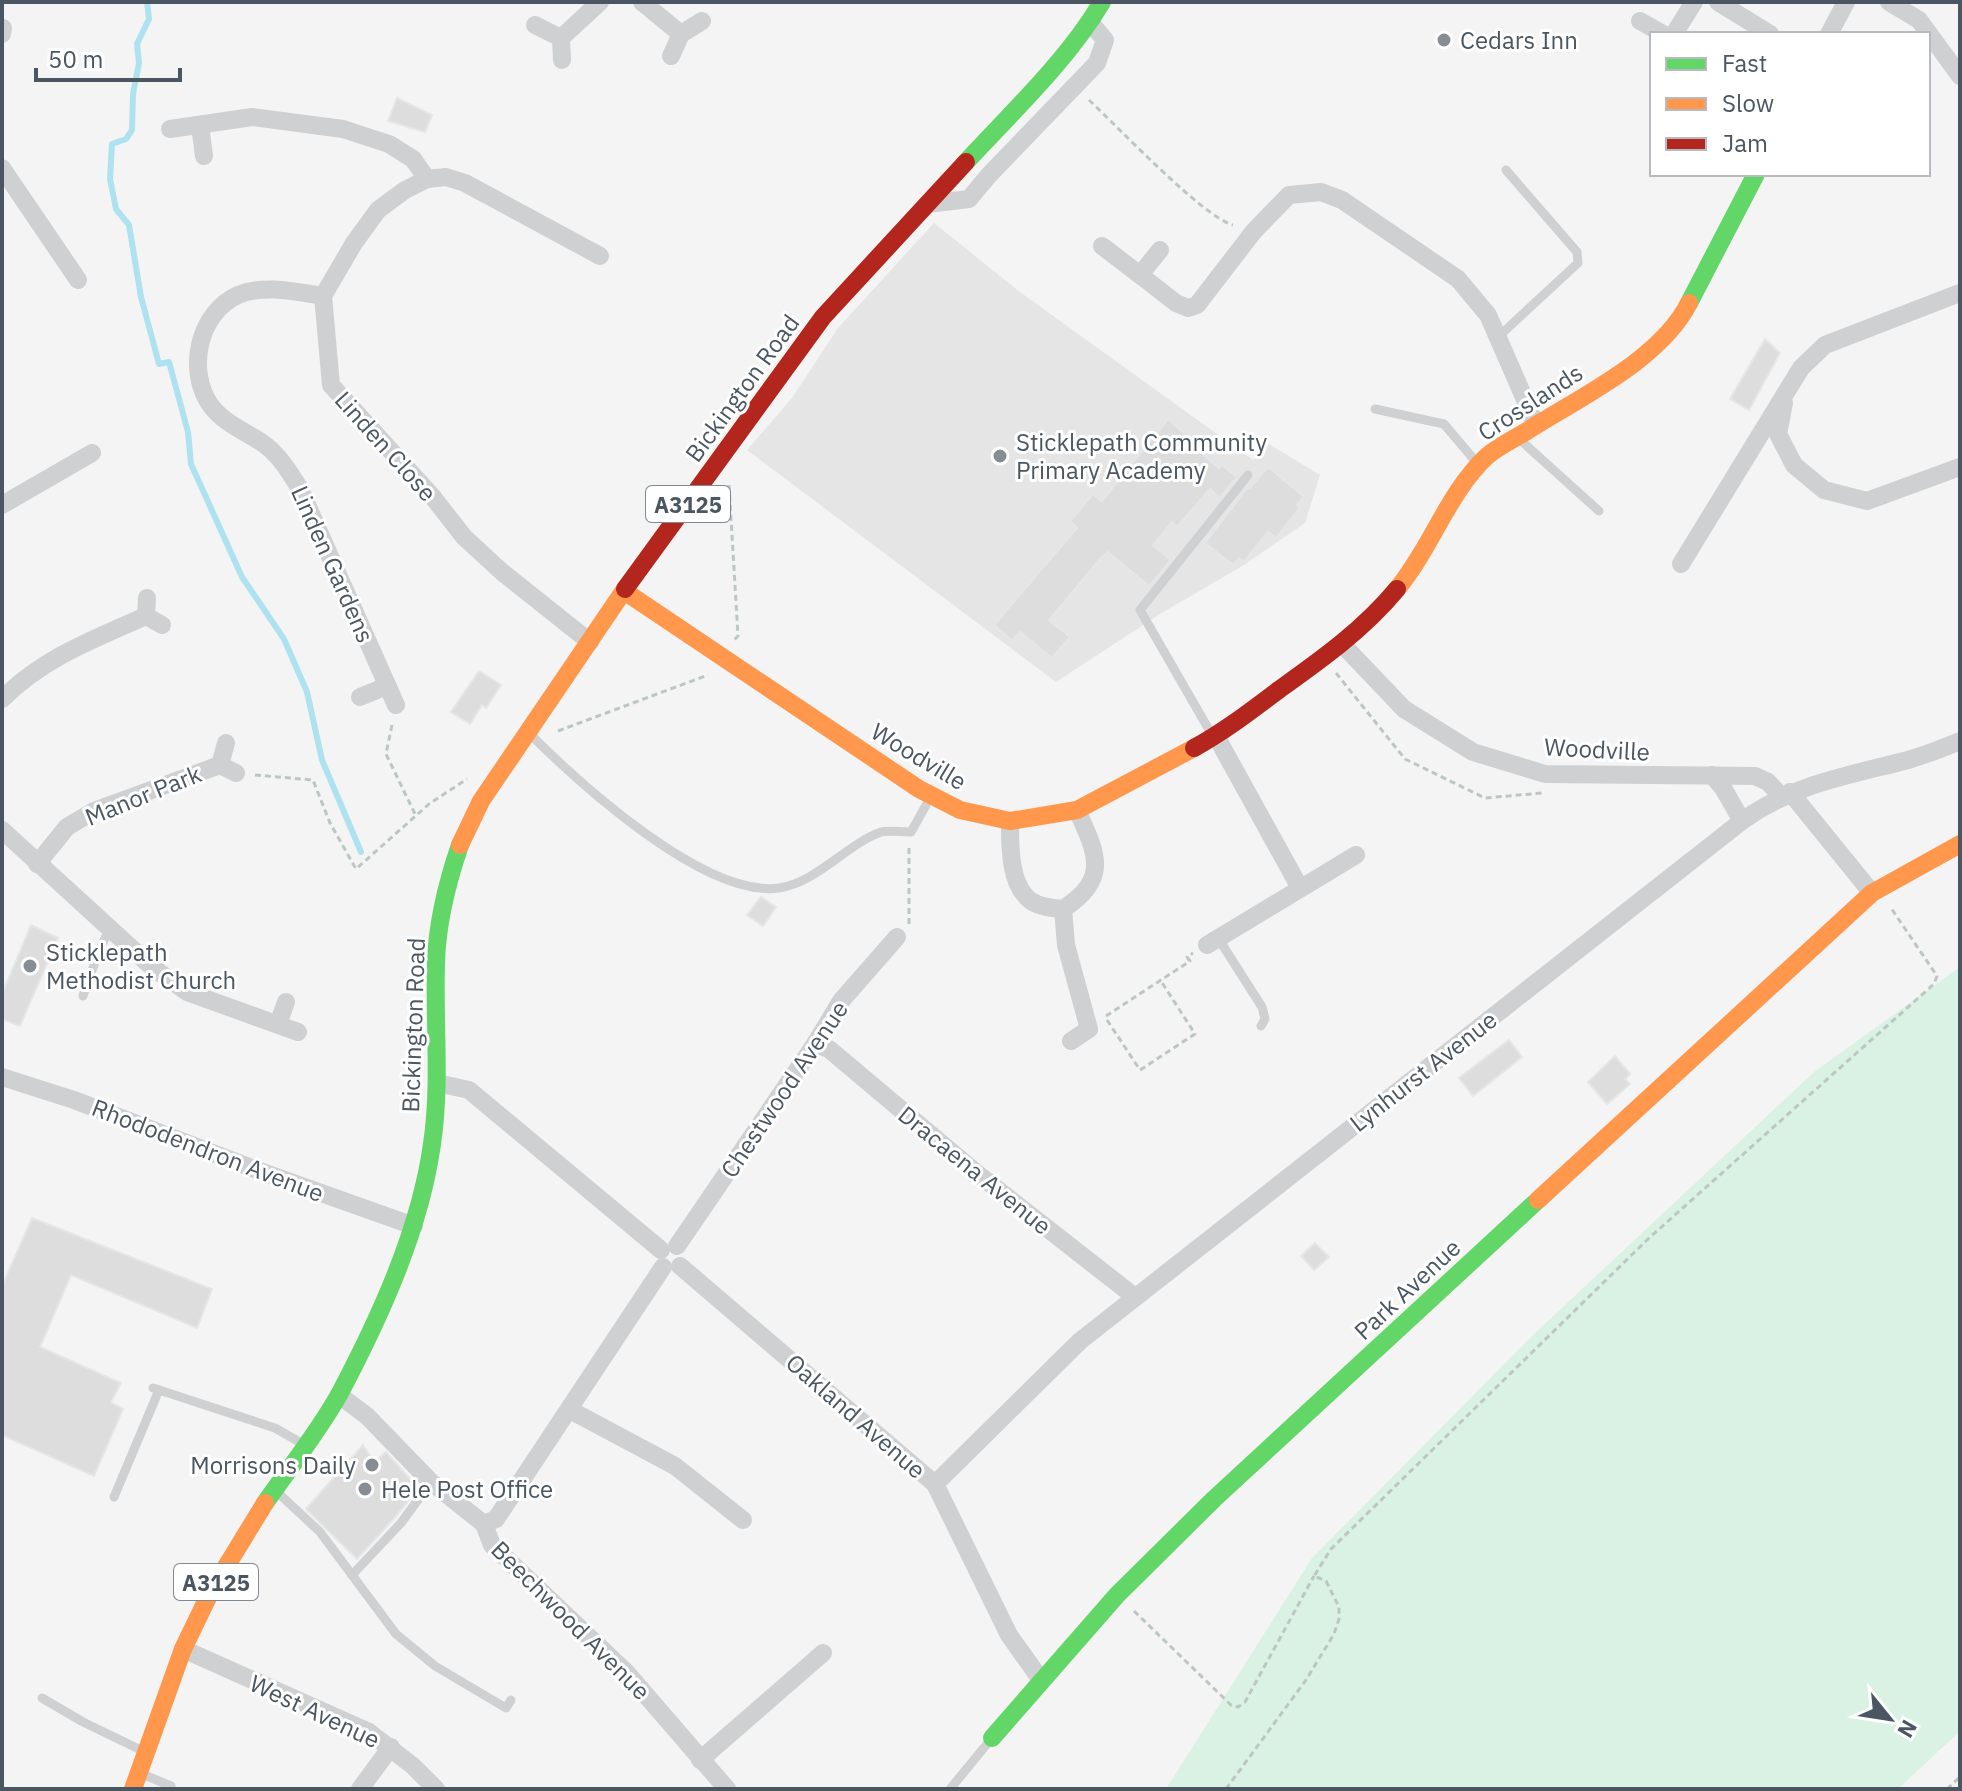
<svg xmlns="http://www.w3.org/2000/svg" width="1962" height="1791" font-family="'IBM Plex Sans',sans-serif">
<style>
.education{fill:#e6e5e6}
.green{fill:#d9f2e3}
.lines{fill:none;stroke-linecap:round;stroke-linejoin:round}
.stream{stroke:#aee2f0;stroke-width:6}
.building{fill:#ddddde;stroke:#e5e6e7;stroke-width:2}
.path{stroke:#bcc7c4;stroke-width:3;stroke-dasharray:6 4;stroke-linecap:butt}
.lane{stroke:#ced0d2;stroke-width:9}
.street{stroke:#ced0d2;stroke-width:18}
.fast{stroke:#63d668;stroke-width:18}
.slow{stroke:#ff974d;stroke-width:18}
.jam{stroke:#b3261e;stroke-width:18}
.poi-dot{fill:#868d94;stroke:#fff;stroke-width:3}
.labels{text-anchor:middle;dominant-baseline:central;stroke-width:6;stroke-linejoin:round;paint-order:stroke}
.shield{fill:#fff;stroke:#808990;stroke-width:2}
.shield-label{font-size:22px;font-weight:bold;fill:#4a5661}
.poi-label{font-size:24px;fill:#4a5661;stroke:#fff;text-anchor:start}
.street-label{font-size:24px;fill:#4a5661;stroke:#fff}
</style>
<rect width="100%" height="100%" fill="#f4f4f4"/>
<polygon class="education" points="934,223 1020,292 1253,460 1267,443 1320,475 1305,523 1244,565 1160,614 1056,682 747,450 792,398 838,328"/>
<polygon class="green" points="1960,967 1960,1731 1898,1789 1166,1789 1312,1558 1533,1335 1814,1072"/>
<g class="lines">
<polyline class="stream" points="147,2 149,19 137,44 139,63 133,94 132,130 126,139 112,144 110,179 116,209 129,225 141,297 159,364 169,362 188,432 191,464 242,577 284,639 307,692 322,760 361,852"/>
</g>
<g class="building">
<polygon points="397,98 432,115 425,132 388,121"/>
<polygon points="1765,339 1780,353 1749,410 1730,399"/>
<polygon points="1168,419 1196,444 1194,447 1219,468 1222,465 1237,477 1220,498 1210,489 1177,527 1172,522 1153,545 1171,560 1149,586 1108,552 1100,559 1049,620 1070,637 1052,658 1020,632 1012,641 994,625 1077,528 1070,521 1093,494 1102,501"/>
<polygon points="1268,467 1304,497 1297,505 1300,508 1276,538 1268,532 1244,562 1239,558 1233,565 1205,543 1248,487 1250,488"/>
<polygon points="479,671 501,685 486,708 482,705 470,724 451,712"/>
<polygon points="761,897 776,907 763,926 747,915"/>
<polygon points="31,925 58,938 20,1026 2,1019 2,994"/>
<polygon points="1509,1040 1522,1057 1473,1096 1459,1078"/>
<polygon points="1615,1056 1630,1074 1625,1079 1630,1084 1607,1104 1588,1082"/>
<polygon points="32,1218 212,1289 197,1328 71,1275 40,1347 121,1383 111,1402 123,1409 94,1476 2,1435 2,1286"/>
<polygon points="1315,1243 1329,1257 1314,1270 1301,1256"/>
<polygon points="363,1445 374,1462 386,1452 418,1488 397,1515 357,1559 306,1509"/>
</g>
<g class="lines">
<g class="path">
<path d="M1089,100C1117,126 1203,217 1233,225"/>
<polyline points="729,485 738,636 734,640"/>
<polyline points="1336,673 1405,759 1485,798 1542,793"/>
<polyline points="392,725 386,754 415,814"/>
<polyline points="558,731 708,675"/>
<polyline points="255,775 313,780 330,823 356,869 429,804 467,779"/>
<polyline points="909,924 909,847"/>
<polyline points="1106,1016 1190,961 1187,957 1193,953"/>
<polyline points="1107,1020 1140,1070 1195,1034 1161,981"/>
<polyline points="1134,1611 1231,1705 1238,1707 1245,1702 1314,1576"/>
<polyline points="1226,1789 1306,1680 1334,1634 1339,1619 1339,1607 1326,1581 1314,1576 1331,1549 1648,1239 1934,984 1937,976 1891,908"/>
<polyline points="1947,1789 1960,1777"/>
</g>
<g class="lane">
<polyline points="1498,337 1578,263 1577,252 1506,170"/>
<polyline points="1375,409 1444,424 1477,463"/>
<polyline points="1518,438 1599,511"/>
<path d="M530,734C580,784 705,898 779,888C816,883 847,844 881,832C889,830 902,832 911,832L930,798"/>
<polyline points="1212,735 1140,610 1248,475"/>
<polyline points="1218,938 1262,1007 1265,1019 1261,1026"/>
<polyline points="83,996 100,948 110,929"/>
<polyline points="153,1388 275,1428 303,1444"/>
<polyline points="276,1491 320,1532 396,1634 435,1666 506,1708 511,1700"/>
<polyline points="114,1497 159,1390"/>
<polyline points="352,1575 401,1523 431,1482"/>
<polyline points="42,1698 83,1722 143,1751"/>
<polyline points="142,1774 171,1786 170,1789"/>
<polyline points="950,1789 992,1738"/>
</g>
<g class="street">
<polyline points="642,2 681,34"/>
<polyline points="1718,2 1770,34"/>
<polyline points="1889,2 1919,20 1960,76"/>
<polyline points="1640,21 1663,34"/>
<polyline points="535,25 561,38 562,60"/>
<polyline points="2,34 3,28"/>
<polyline points="1674,34 1694,2"/>
<polyline points="1829,34 1846,2"/>
<polyline points="561,38 600,2"/>
<polyline points="671,56 681,34 702,21"/>
<polyline points="200,125 204,156"/>
<polyline points="170,129 252,117 343,129 389,144 413,159 427,179 446,177 465,183 600,256"/>
<polyline points="2,168 78,280"/>
<polyline points="427,179 405,190 378,210 354,243 323,296 331,385 432,496 464,537 502,572 590,642"/>
<polyline points="927,204 969,199 989,175 1097,63 1105,40 1090,22"/>
<polyline points="1102,246 1140,275"/>
<polyline points="1160,250 1140,275 1176,303 1188,308 1197,305 1254,231 1289,195 1321,192 1342,200 1458,279 1488,315 1536,425"/>
<path d="M323,296C297,292 264,284 238,295C198,313 186,371 211,406C224,423 244,431 261,442C278,453 289,471 300,489L396,705"/>
<polyline points="1784,403 1778,434 1794,465 1824,490 1867,501 1960,467"/>
<polyline points="2,505 92,453"/>
<polyline points="1681,564 1801,368 1825,345 1960,293"/>
<polyline points="147,598 146,616 162,625"/>
<polyline points="1342,644 1404,709 1473,752 1545,774 1755,776 1768,782 1781,796"/>
<polyline points="360,697 387,686"/>
<path d="M2,699C45,657 92,640 146,616"/>
<polyline points="1216,736 1300,888"/>
<polyline points="220,765 226,743"/>
<polyline points="1712,775 1723,788 1742,821"/>
<polyline points="1790,792 1872,893"/>
<path d="M1010,821C1010,845 1009,885 1031,901C1040,907 1052,908 1063,909C1110,879 1097,854 1077,810"/>
<polyline points="2,830 152,967 187,992 298,1032"/>
<polyline points="37,864 67,827 94,811 220,765 236,773"/>
<polyline points="1063,909 1066,945 1089,1029 1071,1041"/>
<polyline points="1207,945 1356,855"/>
<polyline points="278,1024 286,1002"/>
<polyline points="815,1044 829,1049 974,1171 1135,1297"/>
<polyline points="2,1077 74,1100 265,1173 414,1226"/>
<polyline points="437,1083 469,1090 661,1250"/>
<polyline points="677,1246 815,1044 841,1001 897,937"/>
<polyline points="680,1266 935,1484 1009,1635 1041,1680"/>
<polyline points="339,1395 367,1416 431,1482 484,1524 492,1545 626,1672 727,1789"/>
<polyline points="570,1410 675,1466 743,1520"/>
<path d="M935,1484L1080,1341L1742,821C1793,784 1847,776 1908,760C1925,755 1943,748 1960,741"/>
<polyline points="484,1524 496,1519 663,1267"/>
<polyline points="183,1649 369,1732 413,1766 436,1789"/>
<polyline points="700,1760 823,1653"/>
<polyline points="360,1789 391,1747"/>
</g>
<g class="fast">
<path d="M966,162C1013,111 1066,62 1102,2"/>
<polyline points="1689,303 1756,174"/>
<path d="M265,1503C290,1467 319,1431 340,1393C380,1317 420,1230 432,1144C441,1084 434,1023 436,963C437,922 447,883 460,845"/>
<polyline points="992,1738 1117,1595 1214,1499 1538,1200"/>
</g>
<g class="slow">
<path d="M1397,589C1431,548 1448,493 1486,457C1497,447 1514,439 1527,431C1580,397 1660,360 1689,303"/>
<polyline points="624,591 919,789 960,810 1010,821 1077,810 1194,748"/>
<polyline points="460,845 481,801 625,589"/>
<polyline points="1538,1200 1872,893 1960,844"/>
<polyline points="133,1789 183,1649 210,1593 265,1503"/>
</g>
<g class="jam">
<polyline points="625,589 823,317 966,162"/>
<path d="M1194,748C1225,731 1252,710 1280,689C1322,659 1364,629 1397,589"/>
</g>
</g>
<g class="poi-dot">
<circle cx="1444" cy="40" r="8"/>
<circle cx="1000" cy="456" r="8"/>
<circle cx="30" cy="966" r="8"/>
<circle cx="372" cy="1465" r="8"/>
<circle cx="365" cy="1489" r="8"/>
</g>
<g class="labels">
<g class="shield">
<rect x="646" y="486" width="84" height="36" rx="6"/>
<rect x="174" y="1564" width="84" height="36" rx="6"/>
</g>
<g class="shield-label">
<text x="688" y="504">A3125</text>
<text x="216" y="1582">A3125</text>
</g>
<g class="poi-label">
<text x="1460" y="40">Cedars Inn</text>
<text x="1016" y="442">Sticklepath Community<tspan x="1016" dy="28">Primary Academy</tspan></text>
<text x="46" y="952">Sticklepath<tspan x="46" dy="28">Methodist Church</tspan></text>
<text x="356" y="1465" text-anchor="end">Morrisons Daily</text>
<text x="381" y="1489">Hele Post Office</text>
</g>
<g class="street-label">
<text transform="translate(742 388) rotate(-54)">Bickington Road</text>
<text transform="translate(1530 402) rotate(-33)">Crosslands</text>
<text transform="translate(386 446) rotate(48)">Linden Close</text>
<text transform="translate(333 564) rotate(66)">Linden Gardens</text>
<text transform="translate(1597 749) rotate(3)">Woodville</text>
<text transform="translate(919 756) rotate(31)">Woodville</text>
<text transform="translate(143 795) rotate(-22)">Manor Park</text>
<text transform="translate(413 1025) rotate(-88)">Bickington Road</text>
<text transform="translate(1423 1071) rotate(-38)">Lynhurst Avenue</text>
<text transform="translate(784 1089) rotate(-56)">Chestwood Avenue</text>
<text transform="translate(208 1150) rotate(21)">Rhododendron Avenue</text>
<text transform="translate(975 1170) rotate(39)">Dracaena Avenue</text>
<text transform="translate(1407 1289) rotate(-43)">Park Avenue</text>
<text transform="translate(856 1416) rotate(41)">Oakland Avenue</text>
<text transform="translate(571 1620) rotate(45)">Beechwood Avenue</text>
<text transform="translate(315 1711) rotate(25)">West Avenue</text>
</g>
</g>
<rect width="1962" height="1791" fill="none" stroke="#4a5661" stroke-width="8"/>
<rect x="1650" y="32" width="280" height="144" fill="#ffffff" stroke="#b7bbc0" stroke-width="2"/>
<rect x="1666" y="58" width="40" height="12" fill="#63d668" stroke="#b7bbc0" stroke-width="2"/>
<text x="1722" y="72" font-size="24" fill="#4a5661">Fast</text>
<rect x="1666" y="98" width="40" height="12" fill="#ff974d" stroke="#b7bbc0" stroke-width="2"/>
<text x="1722" y="112" font-size="24" fill="#4a5661">Slow</text>
<rect x="1666" y="138" width="40" height="12" fill="#b3261e" stroke="#b7bbc0" stroke-width="2"/>
<text x="1722" y="152" font-size="24" fill="#4a5661">Jam</text>
<g transform="translate(1890 1719) rotate(120)" stroke="#ffffff" stroke-width="6" paint-order="stroke">
<path d="M0-6L14 30L0 20L-14 30Z" fill="#4a5661"/>
<text y="-12" font-size="22" font-weight="bold" text-anchor="middle" fill="#4a5661">N</text>
</g>
<path d="M36 68v12h144v-12" fill="none" stroke="#4a5661" stroke-width="4"/>
<text x="48" y="68" font-size="24" fill="#4a5661" stroke="#ffffff" stroke-width="6" paint-order="stroke">50 m</text>
</svg>
